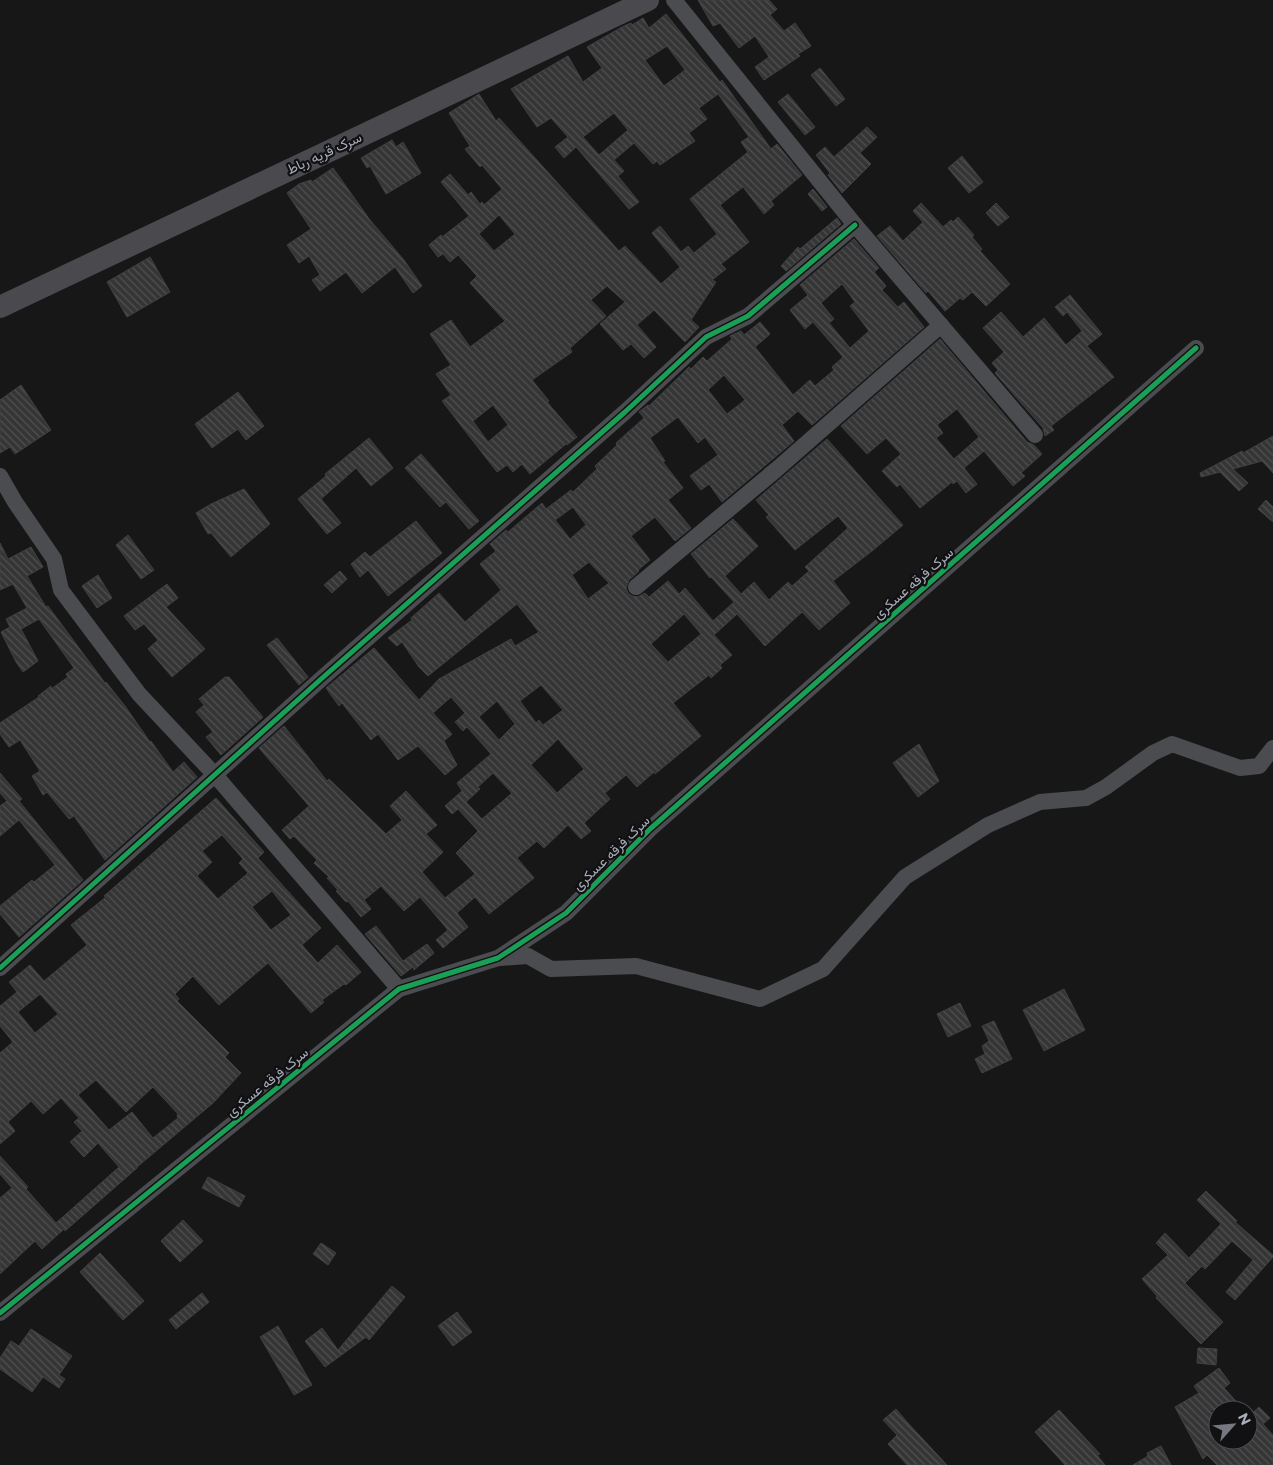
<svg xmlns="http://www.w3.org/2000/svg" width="1273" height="1465" font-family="Montserrat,Vazirmatn,sans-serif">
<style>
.building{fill:url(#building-back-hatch);stroke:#3f4043;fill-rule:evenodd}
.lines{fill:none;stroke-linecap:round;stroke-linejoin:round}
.street{stroke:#4b4c50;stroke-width:16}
.secondary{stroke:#4a4a4e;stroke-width:22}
.cycleway-casing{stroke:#111113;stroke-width:8}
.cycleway{stroke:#1a9f57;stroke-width:5}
.labels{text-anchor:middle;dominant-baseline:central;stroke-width:4.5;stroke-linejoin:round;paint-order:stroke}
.street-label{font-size:14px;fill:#a8adb8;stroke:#111113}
</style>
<defs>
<pattern id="building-back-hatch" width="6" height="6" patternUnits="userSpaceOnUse" patternTransform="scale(1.25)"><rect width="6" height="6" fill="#353536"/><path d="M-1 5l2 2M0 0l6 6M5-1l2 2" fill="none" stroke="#4f5051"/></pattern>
</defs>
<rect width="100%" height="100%" fill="#171717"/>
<g class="building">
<polygon points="698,0 769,0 777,9 770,15 784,31 795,23 811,46 798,54 800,56 764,80 755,67 769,57 755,36 739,48 720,23 713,26"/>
<path d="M666,14L720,82L722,80L771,149L777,144L802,175L771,201L774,205L764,214L743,187L720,205L749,242L721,264L726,269L712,280L716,282L691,320L699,327L685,342L654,310L637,325L656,347L644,358L631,344L623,350L600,324L625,302L607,286L591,300L606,316L570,348L572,352L532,380L549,401L547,402L577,437L567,445L566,444L530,474L522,464L513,472L507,465L497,472L442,401L451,395L436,374L451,365L430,334L451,320L470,347L505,321L470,283L477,276L458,255L450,262L443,254L438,257L429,245L441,235L442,237L469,216L441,182L450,174L468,195L471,192L480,204L482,202L484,205L502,189L482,165L480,167L465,149L470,146L449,113L479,94L496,121L499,118L619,251L625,246L661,284L680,267L652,233L660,226L681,252L688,246L694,253L717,234L690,199L748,152L741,142L749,137L718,94L699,108L707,119L689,133L695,141L660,165L657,161L653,164L634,143L614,160L624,171L618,176L639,202L629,209L576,147L564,158L555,147L568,137L551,118L537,127L511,89L568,56L583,82L602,68L587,47L622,27L631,23L632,25L643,18L649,28ZM667,46L685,70L664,86L645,60ZM614,113L628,130L599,155L583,137ZM499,215L515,234L494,251L479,234ZM493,405L508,425L488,442L473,421Z"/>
<polygon points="820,68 845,99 836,106 811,75"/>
<polygon points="788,94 815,127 805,135 778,102"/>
<polygon points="867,127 877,137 860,153 871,164 842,193 828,175 830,173 816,155 825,147 834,157"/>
<polygon points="392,140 396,147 403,142 421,173 386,194 370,166 367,168 361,158"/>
<polygon points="962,156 983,182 969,193 948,168"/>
<polygon points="333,168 370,220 404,260 422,286 413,293 395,267 362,293 346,272 320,291 312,280 320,275 309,256 299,263 287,245 311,229 287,193 299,184 311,180 312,182"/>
<polygon points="813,189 827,207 822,211 808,194"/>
<polygon points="921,203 943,227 951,220 953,222 958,217 974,235 972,237 982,249 980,251 1010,284 986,306 972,292 963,300 960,298 945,311 928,291 926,293 877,236 890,226 903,241 923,222 913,211"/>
<polygon points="996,203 1009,217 998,226 986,213"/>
<polygon points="837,218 841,224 786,271 781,266 798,247 800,249"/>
<path d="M854,239L879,268L874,272L886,286L882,290L898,307L904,302L924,327L812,425L798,411L782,425L794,441L722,502L709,484L701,490L690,476L718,455L705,437L698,443L678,417L650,438L665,461L663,462L683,488L668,500L691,528L675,541L655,517L631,536L650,560L638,570L639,571L629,580L626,588L628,593L632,596L638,597L645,593L649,597L668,581L679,594L685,588L713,621L734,602L711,577L710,578L691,554L733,519L758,546L725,576L741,594L754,582L769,600L788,582L792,586L809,571L805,567L848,528L838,516L795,550L766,517L769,515L756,500L827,439L903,525L872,551L833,581L850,603L819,630L802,612L765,646L737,614L714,635L732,655L720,665L722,668L711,678L709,675L673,703L701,736L655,774L654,772L637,787L626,775L605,793L610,799L584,823L591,831L581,839L568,825L544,848L537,841L517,858L534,878L489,914L475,897L457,913L468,927L443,948L436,940L448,930L420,897L404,911L381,886L364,900L371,909L361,917L348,901L346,902L336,891L338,890L327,878L329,877L314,863L317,860L294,836L290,839L282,830L309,806L259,748L284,726L327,781L329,779L386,834L402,820L390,806L406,791L437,825L426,834L443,852L422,872L445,898L475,874L456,853L478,831L458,809L452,814L445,806L462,791L457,783L491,754L467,727L463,731L455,722L465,713L451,697L433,713L452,734L444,741L457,765L445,775L418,746L398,760L378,734L371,740L342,703L339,706L326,688L374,648L419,700L439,679L511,639L515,646L539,632L517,604L428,676L419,667L402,642L397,646L388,638L412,620L411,618L439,593L465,622L491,599L501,590L480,564L496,551L490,544L506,530L508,532L542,503L546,509L571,490L573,492L597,469L595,466L617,445L616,443L644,418L639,412L648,405L649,406L689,367L691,369L703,357L707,361L732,339L730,336L741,331L744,335L760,322L770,334L755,347L793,395L810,380L815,386L834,370L832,367L843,357L813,322L805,329L790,310L808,295L800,285ZM842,284L855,302L850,306L869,331L850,348L829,323L834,319L821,303ZM724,375L745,400L727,414L708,390ZM573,507L586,525L570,539L555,520ZM589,562L609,583L588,599L572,575ZM684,614L701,634L668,662L651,644ZM541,685L563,710L543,725L539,720L536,723L520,701ZM497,701L515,724L499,740L479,717ZM558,739L584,769L557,793L531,765ZM493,773L512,793L482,819L466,802L480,789L478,787Z"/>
<polygon points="150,257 170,292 127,317 107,282"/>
<polygon points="1070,295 1102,334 1087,346 1114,377 1051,426 1054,430 1045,436 1043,428 995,373 998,370 992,363 1004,352 983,328 1001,312 1023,337 1044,318 1066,345 1082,331 1067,312 1063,316 1055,307"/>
<path d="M940,339L1027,442L1034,445L1042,454L1021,473L1025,476L1013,486L984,451L964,468L977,484L966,493L957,481L953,484L952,482L920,508L900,484L897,487L882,471L901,454L886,438L867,454L841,426ZM957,409L979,437L954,459L936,438L943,433L937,425Z"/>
<polygon points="21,385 51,430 15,454 10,447 0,453 0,400"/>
<polygon points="238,392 264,426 246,440 238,429 212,448 195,424"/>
<polygon points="1273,436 1273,473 1262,461 1233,469 1248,483 1239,491 1220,472 1201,477 1200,473 1242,451 1243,453"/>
<polygon points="369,438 393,468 371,486 356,468 321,499 341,523 327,534 298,499 326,476 325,474"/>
<polygon points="421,454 479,521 469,529 446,502 440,507 405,468"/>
<polygon points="244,489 270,524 231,557 211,533 208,534 196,513 211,504"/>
<polygon points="1266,500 1273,507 1273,522 1258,509"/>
<polygon points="416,521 442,553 388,596 368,570 360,577 351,564 365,552 370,557"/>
<polygon points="128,535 154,570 141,579 116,545"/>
<polygon points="0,543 8,559 31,547 43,567 27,576 46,607 48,606 105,683 106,682 125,706 150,742 151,741 173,772 184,762 197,777 105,860 74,816 69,819 47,792 43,795 32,776 40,771 20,740 9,747 0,734 0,723 39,697 38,696 51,686 51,689 68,677 66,674 74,668 39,619 21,629 38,661 23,672 16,662 1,632 10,627 6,619 27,608 13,584 0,590"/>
<polygon points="340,571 347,579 332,593 324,585"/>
<polygon points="98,575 112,598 97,608 82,586"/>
<polygon points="167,584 178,598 166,607 205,649 172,677 148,649 158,640 144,624 135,630 124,616"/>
<polygon points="277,638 308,677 299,685 267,645"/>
<polygon points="225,677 229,677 263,717 221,755 206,737 213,732 196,712 204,705 199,699"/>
<polygon points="919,744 939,781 918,797 893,763"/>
<polygon points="0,773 22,799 19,801 83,880 19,937 0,914 0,906 32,880 34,882 55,865 19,820 0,836 0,806 7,801 0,793"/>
<path d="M216,798L264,852L258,858L321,928L302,945L318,963L337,945L361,972L346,985L344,984L322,1000L324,1002L311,1013L268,963L219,1005L193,976L175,994L179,999L177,1001L229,1053L225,1057L241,1073L213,1103L137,1167V1168L65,1231L64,1229L42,1249L35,1241L0,1274V1198L12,1188L0,1174V1156L28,1187L26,1189L56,1223L119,1167L98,1143L84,1157L70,1142L82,1131L74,1122L79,1118L61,1098L43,1114L31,1101L8,1122L15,1131L0,1144V1053L13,1042L0,1026V1006L17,992L9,982L30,965L44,981L87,945L71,925L106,897L104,896ZM222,835L243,859L239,863L248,873L218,899L197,876L212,862L202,851ZM272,891L291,915L271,930L252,907ZM40,994L58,1014L35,1033L18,1012ZM96,1080L126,1112L153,1087L178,1114L177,1116L178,1118L153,1138L132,1112L109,1130L78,1095Z"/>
<polygon points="376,926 403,961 427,944 434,953 414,970 413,967 401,976 365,934"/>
<polygon points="1064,989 1085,1030 1044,1051 1023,1010"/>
<polygon points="960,1003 971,1026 948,1037 937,1014"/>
<polygon points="994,1021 1012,1059 982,1073 975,1059 985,1054 982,1046 989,1041 982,1026"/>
<polygon points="208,1177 245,1196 239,1207 202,1188"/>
<polygon points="1206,1191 1237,1221 1235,1222 1273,1255 1273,1257 1235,1300 1226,1292 1253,1260 1232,1241 1205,1269 1202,1266 1185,1283 1223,1322 1201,1344 1160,1302 1156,1298 1157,1296 1142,1279 1168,1255 1156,1243 1165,1233 1189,1258 1221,1224 1197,1200"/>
<polygon points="183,1220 203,1241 180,1262 161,1241"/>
<polygon points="321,1243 336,1253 328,1265 313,1254"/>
<polygon points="100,1253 144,1301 123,1320 80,1272"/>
<polygon points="392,1286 405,1297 369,1340 366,1337 325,1367 305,1341 322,1328 338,1350"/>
<polygon points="202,1293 209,1302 176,1329 169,1320"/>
<polygon points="457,1312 472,1332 453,1346 438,1326"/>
<polygon points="278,1326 312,1385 294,1395 260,1337"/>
<polygon points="31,1329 72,1356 59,1375 65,1379 59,1388 43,1377 32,1392 0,1369 0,1358 11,1341 19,1346"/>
<polygon points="1198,1348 1217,1349 1216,1365 1197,1363"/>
<polygon points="1219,1368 1230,1383 1224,1388 1244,1410 1210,1410 1218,1424 1218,1440 1229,1440 1237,1448 1245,1440 1248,1440 1248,1417 1259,1407 1270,1418 1263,1424 1273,1435 1273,1465 1217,1465 1207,1455 1203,1459 1175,1407 1199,1393 1194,1386"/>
<polygon points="896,1409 907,1422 947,1465 907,1465 888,1444 897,1435 883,1420"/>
<polygon points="1059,1410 1100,1454 1097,1455 1105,1465 1065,1465 1035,1432"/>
<polygon points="1161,1446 1171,1465 1133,1465 1148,1456 1147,1453"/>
</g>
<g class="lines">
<g class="street">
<polyline points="674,0 855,225 1035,435"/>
<polyline points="0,476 15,502 54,559 61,590 139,694 215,775 399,989"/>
<polyline points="636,587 777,469 941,325"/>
<polyline points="500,958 528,956 551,969 636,966 760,999 823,969 905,877 988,825 1040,802 1086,798 1106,787 1153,753 1172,744 1240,768 1259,766 1273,748"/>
<polyline points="0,968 320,680 625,412 706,337 748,316 855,225"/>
<polyline points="0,1313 399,989 498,958 566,913 650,829 1196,348"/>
</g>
<polyline class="secondary" points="0,307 648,0"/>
<defs>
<g id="cycleway">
<polyline points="0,968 320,680 625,412 706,337 748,316 855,225"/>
<polyline points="0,1313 399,989 498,958 566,913 650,829 1196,348"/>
</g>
</defs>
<use href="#cycleway" class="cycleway-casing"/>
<use href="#cycleway" class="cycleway"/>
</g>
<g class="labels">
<g class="street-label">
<text transform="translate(324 153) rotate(-25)">سرک قریه رباط</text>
<text transform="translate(913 583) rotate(-41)">سرک فرقه عسکری</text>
<text transform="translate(611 853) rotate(-44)">سرک فرقه عسکری</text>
<text transform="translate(267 1082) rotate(-39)">سرک فرقه عسکری</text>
</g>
</g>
<g transform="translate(1233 1425) rotate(63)"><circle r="24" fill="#111113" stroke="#4d4f55"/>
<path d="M0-4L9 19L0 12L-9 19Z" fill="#757880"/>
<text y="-8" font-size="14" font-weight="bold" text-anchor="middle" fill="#a8adb8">N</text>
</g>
</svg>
